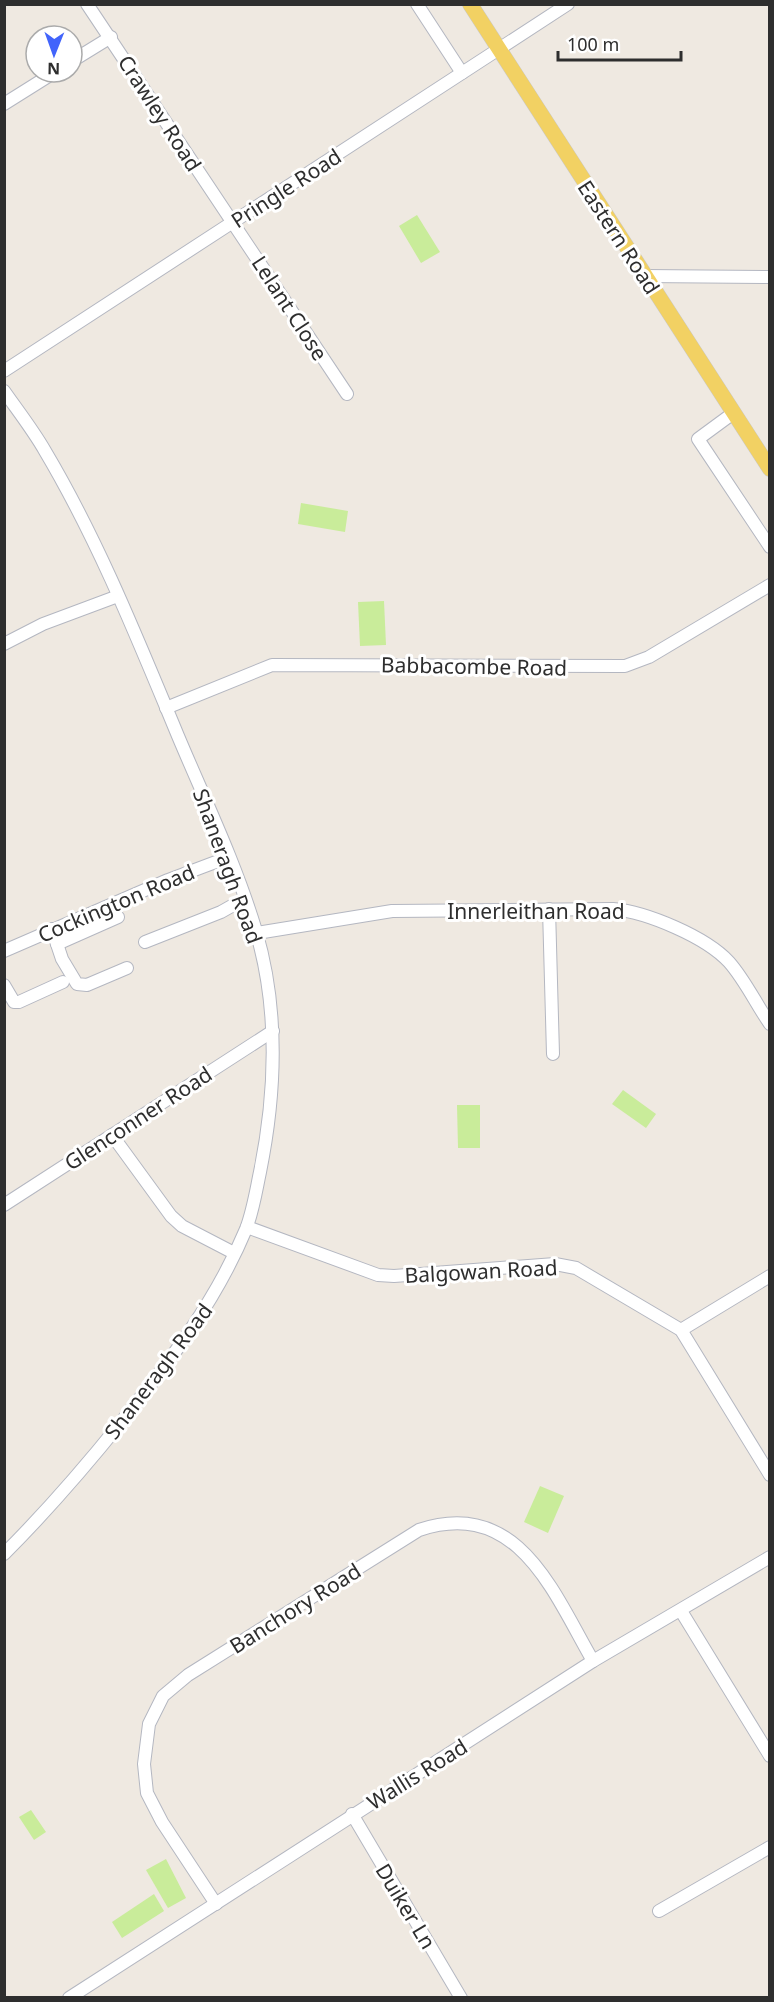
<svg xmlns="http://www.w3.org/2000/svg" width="774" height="2002" font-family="'Noto Sans',sans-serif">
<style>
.pitch{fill:#c9ec9a}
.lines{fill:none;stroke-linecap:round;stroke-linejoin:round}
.minor-casing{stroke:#b4b7c1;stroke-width:14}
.major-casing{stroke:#c9c9c9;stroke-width:16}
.minor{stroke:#fff;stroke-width:12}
.major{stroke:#f2d163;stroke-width:15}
.labels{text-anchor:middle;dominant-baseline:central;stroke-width:6;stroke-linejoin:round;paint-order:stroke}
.street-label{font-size:21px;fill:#2e2e2e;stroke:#fff}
</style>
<rect width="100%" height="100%" fill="#efe9e1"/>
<g class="pitch">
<polygon points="417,215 440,252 421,263 399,226"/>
<polygon points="301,503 348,511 345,532 298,524"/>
<polygon points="384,601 386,645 360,646 358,602"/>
<polygon points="623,1090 656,1114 646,1128 612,1104"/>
<polygon points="457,1105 480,1105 480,1148 458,1148"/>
<polygon points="540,1486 564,1496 548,1533 524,1522"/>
<polygon points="31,1810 46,1832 34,1840 19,1817"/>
<polygon points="166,1859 186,1898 168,1908 146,1870"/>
<polygon points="154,1894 164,1911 122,1938 112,1922"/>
</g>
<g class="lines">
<defs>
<g id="minor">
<polyline points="87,4 347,394"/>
<polyline points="417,4 462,73"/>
<polyline points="72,61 111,37"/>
<polyline points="4,104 55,72"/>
<polyline points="644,276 770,277"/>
<polyline points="4,371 568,4"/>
<path d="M4,391C18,411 33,430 45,451C98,540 138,640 178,736C205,800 236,864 256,931C279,1009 276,1093 260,1172C256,1191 253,1211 246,1229C216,1301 170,1361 122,1421C85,1467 46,1512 4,1554"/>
<polyline points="732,414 698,439 770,547"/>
<polyline points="4,644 43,624 118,596"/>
<polyline points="166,708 272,665 625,666 649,657 770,585"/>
<polyline points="549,909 553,1054"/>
<polyline points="52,929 62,959 77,984 87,985 127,968"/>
<path d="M257,933L392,911L613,909C647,912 706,937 729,962C745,980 756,1004 770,1024"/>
<polyline points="145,942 221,912 244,899"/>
<polyline points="57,944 118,917"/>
<polyline points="4,951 168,880 229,857"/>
<polyline points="4,985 14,1002 19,1002 63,982"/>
<polyline points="112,1135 171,1216 182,1226 234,1253"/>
<polyline points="4,1205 273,1031"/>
<polyline points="247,1227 378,1275 394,1276 555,1264 576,1268 681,1330 770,1475"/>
<polyline points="681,1330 770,1276"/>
<polyline points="681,1611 770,1756"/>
<polyline points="352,1814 461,1998"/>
<path d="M216,1904L162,1822L147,1793L144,1764L149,1724L163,1696L188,1675L419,1530C518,1497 553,1592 593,1661"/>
<polyline points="659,1911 770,1847"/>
<polyline points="69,1998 593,1661 770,1557"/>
</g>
<polyline id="major" points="470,4 770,469"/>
</defs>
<use href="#minor" class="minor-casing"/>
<use href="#major" class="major-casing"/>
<use href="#minor" class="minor"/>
<use href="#major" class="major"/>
</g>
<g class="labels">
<g class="street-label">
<text transform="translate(160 113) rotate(57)">Crawley Road</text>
<text transform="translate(286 188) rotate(-33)">Pringle Road</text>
<text transform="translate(619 237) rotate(57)">Eastern Road</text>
<text transform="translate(290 308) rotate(57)">Lelant Close</text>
<text transform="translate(474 666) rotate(1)">Babbacombe Road</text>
<text transform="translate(228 866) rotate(70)">Shaneragh Road</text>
<text transform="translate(116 903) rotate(-23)">Cockington Road</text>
<text x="536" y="911">Innerleithan Road</text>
<text transform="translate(138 1118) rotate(-33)">Glenconner Road</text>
<text transform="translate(481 1271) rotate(-3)">Balgowan Road</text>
<text transform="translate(158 1371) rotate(-53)">Shaneragh Road</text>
<text transform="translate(295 1608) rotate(-32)">Banchory Road</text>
<text transform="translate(417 1774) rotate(-32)">Wallis Road</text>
<text transform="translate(406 1906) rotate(59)">Duiker Ln</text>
</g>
</g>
<rect width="774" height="2002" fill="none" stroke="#2e2e2e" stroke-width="12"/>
<g transform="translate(54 54) rotate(181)"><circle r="28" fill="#ffffff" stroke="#ababab" stroke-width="1.5"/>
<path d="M0-4.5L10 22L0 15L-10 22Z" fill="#4264fb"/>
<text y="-9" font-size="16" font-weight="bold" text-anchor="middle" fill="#2e2e2e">N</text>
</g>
<path d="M558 51v9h123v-9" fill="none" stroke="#2e2e2e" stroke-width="3"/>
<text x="567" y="51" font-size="18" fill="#2e2e2e" stroke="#ffffff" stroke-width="4.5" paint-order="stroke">100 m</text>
</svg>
